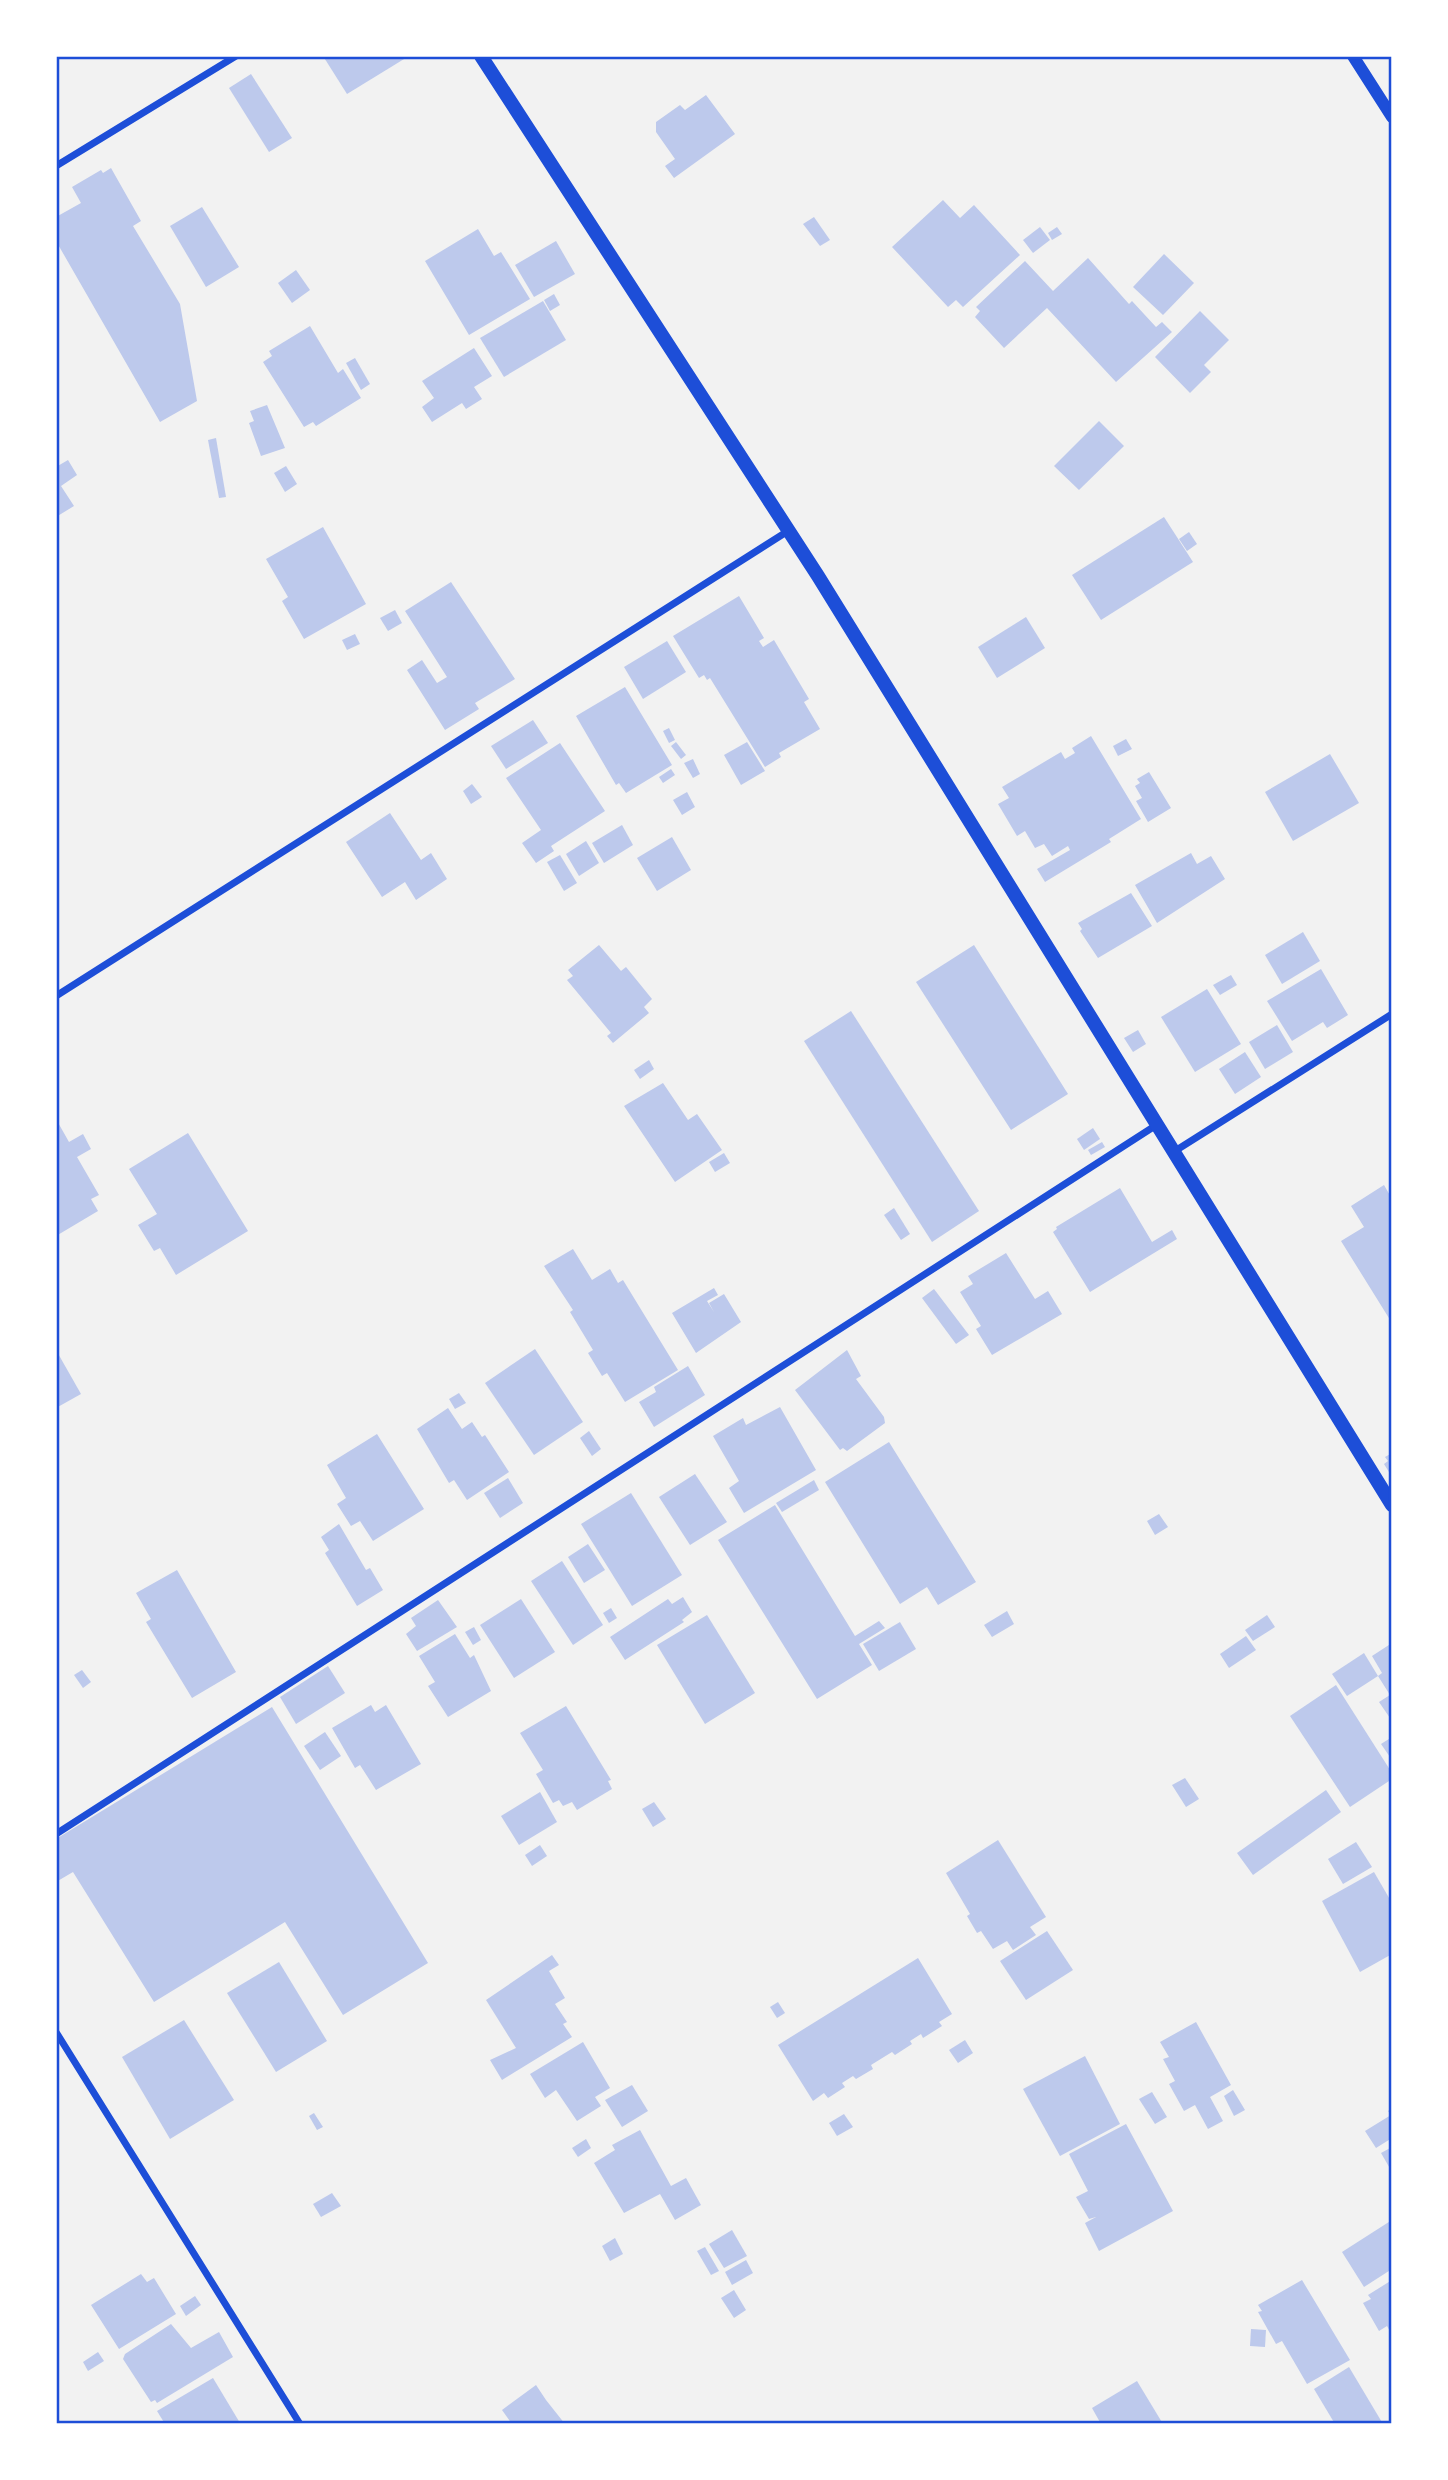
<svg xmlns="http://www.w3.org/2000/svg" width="1448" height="2480" font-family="Arial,sans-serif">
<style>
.building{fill:#bdc9ec}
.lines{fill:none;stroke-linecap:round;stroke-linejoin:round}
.minor{stroke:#1d4ed8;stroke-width:7}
.tertiary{stroke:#1d4ed8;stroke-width:12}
.secondary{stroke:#1d4ed8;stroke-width:14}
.neatline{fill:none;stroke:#1d4ed8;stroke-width:2.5}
</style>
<rect width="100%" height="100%" fill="#f2f2f2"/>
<g class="building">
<polygon points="323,56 409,56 347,94"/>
<polygon points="251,74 292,138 269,152 229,88"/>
<polygon points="706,95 735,134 674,178 665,166 675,159 656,132 656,122 680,105 685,110"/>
<polygon points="111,168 141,221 133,226 180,304 197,401 160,422 56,241 56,217 81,203 72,187 101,170 103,173"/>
<polygon points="943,200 960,218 974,205 1020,255 963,307 956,300 948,307 892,247"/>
<polygon points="202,207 239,267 206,287 170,226"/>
<polygon points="814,217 830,240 820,246 803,224"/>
<polygon points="1040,227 1050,240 1033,253 1023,240"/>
<polygon points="1057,227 1062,234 1052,240 1048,233"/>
<polygon points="478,229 494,256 501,252 530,299 469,335 425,261"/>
<polygon points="556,241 575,274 534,297 515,265"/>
<polygon points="1164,254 1194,283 1163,315 1133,287"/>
<polygon points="1088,258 1129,304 1132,301 1156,327 1162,322 1172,332 1116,382 1047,308 1004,348 975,317 980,311 976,307 1025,261 1053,291"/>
<polygon points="296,270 310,290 292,303 278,283"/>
<polygon points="554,294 560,305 550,311 544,300"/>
<polygon points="543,301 566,340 504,377 480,338"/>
<polygon points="1200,311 1229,340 1204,365 1211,372 1190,393 1155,357"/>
<polygon points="310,326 338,373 343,369 361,398 316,426 313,422 304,427 263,362 272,356 269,351"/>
<polygon points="474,348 492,376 474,387 482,399 466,409 462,403 432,422 422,407 434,398 422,381"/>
<polygon points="355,358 370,384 361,390 346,363"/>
<polygon points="267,405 285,448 261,456 249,423 254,421 250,411"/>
<polygon points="1099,421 1124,446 1079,490 1054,466"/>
<polygon points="216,438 226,497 219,498 208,440"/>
<polygon points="68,460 77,475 61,486 74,506 56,517 56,467"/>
<polygon points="286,466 297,484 285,492 274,473"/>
<polygon points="1164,517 1193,562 1101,620 1072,575"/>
<polygon points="323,527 366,604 304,639 282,601 288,597 266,559"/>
<polygon points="1189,532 1197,544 1187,551 1179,539"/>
<polygon points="451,582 515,679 475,703 479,709 445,730 407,670 422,660 437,683 447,677 405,611"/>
<polygon points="739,596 764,638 759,641 763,647 774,640 809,699 804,702 820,729 779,753 781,757 765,767 710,678 707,680 704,675 699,678 673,636"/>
<polygon points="395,610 402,623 388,631 380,618"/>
<polygon points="1026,617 1045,648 997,678 978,647"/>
<polygon points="355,634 360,644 347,650 342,640"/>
<polygon points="667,641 686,672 643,699 624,667"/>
<polygon points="625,687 672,765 626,793 619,783 616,785 576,716"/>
<polygon points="533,720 548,743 506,769 491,746"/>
<polygon points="669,728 675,740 669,743 663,731"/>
<polygon points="1091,736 1141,819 1109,839 1111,842 1045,882 1037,869 1070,850 1068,846 1052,856 1044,844 1035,848 1025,831 1017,836 998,804 1009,798 1002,787 1061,752 1065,759 1075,753 1072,748"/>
<polygon points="1126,739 1132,749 1118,756 1113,746"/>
<polygon points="676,742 686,755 681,759 671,746"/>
<polygon points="747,742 765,771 741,785 724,755"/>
<polygon points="560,743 605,811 551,846 554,851 536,863 522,843 541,830 506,778"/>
<polygon points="1330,754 1359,803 1293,841 1265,792"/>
<polygon points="693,759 700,774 693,778 684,763"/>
<polygon points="671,769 675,775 663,783 659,777"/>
<polygon points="1149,772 1171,808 1148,822 1136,801 1142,798 1135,786 1140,783 1137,779"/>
<polygon points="472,784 482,797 471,804 463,791"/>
<polygon points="687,792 695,807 682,815 673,800"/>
<polygon points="390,813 421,860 431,853 447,879 416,900 405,882 382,897 346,842"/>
<polygon points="622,825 633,845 604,863 592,843"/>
<polygon points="672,837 691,870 657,891 637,858"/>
<polygon points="586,841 599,863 579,876 566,854"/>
<polygon points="1191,853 1197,864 1211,856 1225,879 1157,923 1135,885"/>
<polygon points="560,855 577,883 564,891 547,862"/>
<polygon points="1131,893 1152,926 1098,958 1080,931 1082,929 1078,923"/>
<polygon points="1303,932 1320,961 1282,984 1265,955"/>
<polygon points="599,945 621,971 626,967 652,999 644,1007 649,1013 613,1043 607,1036 611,1033 567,980 573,976 568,970"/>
<polygon points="974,945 1068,1094 1011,1130 916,982"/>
<polygon points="1321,969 1348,1015 1327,1028 1323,1022 1292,1041 1267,1001"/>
<polygon points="1231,975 1237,985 1220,995 1213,985"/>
<polygon points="1207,989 1241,1044 1195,1072 1161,1017"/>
<polygon points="851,1011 979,1211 932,1242 804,1041"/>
<polygon points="1277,1025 1293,1052 1265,1069 1249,1042"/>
<polygon points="1138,1030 1146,1044 1133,1052 1124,1038"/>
<polygon points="1245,1052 1261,1077 1235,1094 1219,1069"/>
<polygon points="649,1060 654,1069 640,1079 634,1070"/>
<polygon points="663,1083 688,1120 697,1114 722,1150 675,1182 624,1106"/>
<polygon points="56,1119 69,1142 83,1134 91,1149 77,1157 99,1195 91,1199 98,1211 56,1236"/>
<polygon points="1093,1128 1100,1139 1084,1150 1077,1139"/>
<polygon points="188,1133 248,1231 176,1275 160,1248 154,1251 138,1225 157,1214 129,1169"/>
<polygon points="1102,1142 1105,1147 1091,1155 1088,1150"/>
<polygon points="724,1153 730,1163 715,1172 709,1162"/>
<polygon points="1384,1185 1392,1199 1392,1323 1341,1241 1364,1227 1351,1206"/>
<polygon points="1120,1188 1152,1242 1172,1230 1177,1239 1090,1292 1053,1232 1057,1229 1056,1227"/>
<polygon points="894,1208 910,1234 901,1240 884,1215"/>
<polygon points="573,1249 592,1280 610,1269 618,1283 623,1280 678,1370 625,1402 607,1373 602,1376 588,1353 593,1350 570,1312 573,1310 544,1266"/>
<polygon points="1006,1253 1035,1299 1048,1291 1062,1314 992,1355 976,1329 981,1326 960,1292 973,1284 968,1276"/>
<polygon points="714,1288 718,1295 707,1301 714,1312 709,1303 724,1294 741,1322 696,1353 672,1313"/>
<polygon points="934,1289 969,1335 956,1344 922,1298"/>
<polygon points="535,1349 583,1422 534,1455 485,1383"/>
<polygon points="56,1350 81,1394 56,1408"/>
<polygon points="847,1350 861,1376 856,1379 884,1417 885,1423 847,1451 843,1448 840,1450 795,1390"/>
<polygon points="688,1366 705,1395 654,1427 639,1402 656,1392 654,1387"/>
<polygon points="459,1393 466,1403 455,1409 449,1399"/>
<polygon points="780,1407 816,1470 744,1513 729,1488 739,1481 713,1436 743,1418 746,1425"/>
<polygon points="448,1408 462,1429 472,1422 482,1437 485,1435 509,1472 467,1500 454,1480 449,1483 417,1429"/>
<polygon points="589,1431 601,1449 592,1456 580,1438"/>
<polygon points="377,1434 424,1509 373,1541 360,1521 351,1526 337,1504 346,1498 327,1465"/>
<polygon points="889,1442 976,1582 938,1605 927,1587 900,1604 825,1482"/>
<polygon points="1392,1453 1392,1477 1384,1464 1388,1461 1385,1457"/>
<polygon points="695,1474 727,1522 690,1545 659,1497"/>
<polygon points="508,1478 523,1503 500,1518 484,1493"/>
<polygon points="814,1480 819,1490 782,1512 776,1503"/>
<polygon points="631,1493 682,1575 632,1606 581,1524"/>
<polygon points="775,1505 855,1636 879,1621 885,1628 859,1644 872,1665 817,1699 718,1540"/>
<polygon points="1159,1514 1168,1527 1155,1535 1147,1521"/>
<polygon points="339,1524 366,1570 370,1568 383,1590 357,1606 325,1553 329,1550 321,1537"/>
<polygon points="588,1544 605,1570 584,1583 568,1557"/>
<polygon points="562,1561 603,1625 573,1645 531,1581"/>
<polygon points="177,1570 236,1672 192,1698 146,1622 151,1619 136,1593"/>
<polygon points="683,1597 692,1612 682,1620 684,1622 625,1660 610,1637 668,1599 672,1604"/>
<polygon points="521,1599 555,1652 514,1678 480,1625"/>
<polygon points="438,1600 457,1627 417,1651 406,1634 416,1626 411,1618"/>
<polygon points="611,1608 617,1618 609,1623 603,1613"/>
<polygon points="1007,1611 1014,1624 992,1637 984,1625"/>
<polygon points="707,1615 755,1693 705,1724 657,1645"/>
<polygon points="1267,1615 1275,1627 1253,1641 1245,1630"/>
<polygon points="900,1622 916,1649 879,1671 863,1644"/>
<polygon points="474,1627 481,1640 473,1645 465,1632"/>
<polygon points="455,1634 470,1658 474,1655 491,1691 448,1717 428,1686 435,1682 419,1656"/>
<polygon points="1246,1636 1256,1650 1229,1668 1220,1654"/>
<polygon points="1392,1643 1392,1721 1379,1702 1390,1695 1378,1676 1382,1673 1372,1656"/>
<polygon points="1364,1653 1378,1676 1347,1696 1332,1674"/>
<polygon points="328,1666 345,1693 296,1724 280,1697"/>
<polygon points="82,1670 91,1682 83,1688 74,1675"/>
<polygon points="1336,1685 1392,1773 1392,1779 1350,1807 1290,1716"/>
<polygon points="371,1705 375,1712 386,1705 421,1764 376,1790 360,1765 355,1768 332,1728"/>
<polygon points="566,1706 611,1780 608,1781 612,1789 577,1810 572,1802 563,1806 559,1800 553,1803 536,1774 543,1770 520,1733"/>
<polygon points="272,1707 428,1963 343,2015 285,1922 154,2002 73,1872 56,1882 56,1839"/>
<polygon points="325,1732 341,1756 320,1770 304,1746"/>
<polygon points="1392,1737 1392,1760 1381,1744"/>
<polygon points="1185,1778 1199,1799 1186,1807 1172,1785"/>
<polygon points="1326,1790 1341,1812 1253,1875 1237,1853"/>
<polygon points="540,1792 557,1822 519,1845 501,1816"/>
<polygon points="654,1802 666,1819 653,1827 642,1809"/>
<polygon points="998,1840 1046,1917 1030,1927 1036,1935 1013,1950 1007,1941 993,1949 981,1931 977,1933 967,1916 970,1914 946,1873"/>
<polygon points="1356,1842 1372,1867 1343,1884 1328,1859"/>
<polygon points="540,1845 547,1856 532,1866 525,1855"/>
<polygon points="1374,1872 1392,1903 1392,1954 1360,1972 1322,1901"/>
<polygon points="1047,1931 1073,1970 1026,2000 1000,1961"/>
<polygon points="552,1955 559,1965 549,1971 565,1998 555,2004 567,2022 563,2024 572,2037 502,2080 490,2060 516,2048 486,2000"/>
<polygon points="918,1958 952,2014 939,2022 942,2026 923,2038 921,2034 910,2041 912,2044 895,2055 892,2052 871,2065 873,2069 856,2079 853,2076 842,2083 845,2087 828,2098 824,2093 813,2101 778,2045"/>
<polygon points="279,1962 327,2041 276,2072 227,1993"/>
<polygon points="778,2002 785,2013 777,2018 770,2007"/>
<polygon points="184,2020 234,2100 170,2139 122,2057"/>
<polygon points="1196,2022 1231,2085 1210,2097 1223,2121 1208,2129 1195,2105 1184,2111 1169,2084 1175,2081 1163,2059 1169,2057 1160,2042"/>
<polygon points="965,2040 973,2053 958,2063 949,2050"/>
<polygon points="583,2042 610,2088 595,2097 601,2106 577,2121 556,2090 545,2098 530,2074"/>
<polygon points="1085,2056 1120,2124 1060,2156 1023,2089"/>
<polygon points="632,2085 648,2111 622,2127 605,2100"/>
<polygon points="1233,2090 1245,2110 1234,2116 1224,2096"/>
<polygon points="1152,2092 1167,2117 1155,2124 1139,2099"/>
<polygon points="1392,2108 1392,2138 1376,2148 1365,2131 1391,2115 1388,2111"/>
<polygon points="314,2113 323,2127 317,2130 309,2116"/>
<polygon points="844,2114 853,2127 837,2136 829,2123"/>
<polygon points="1126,2124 1173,2211 1099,2251 1085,2223 1096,2217 1089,2219 1076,2197 1088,2191 1069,2154"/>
<polygon points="640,2130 671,2186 686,2178 701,2205 675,2220 660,2194 624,2213 594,2163 615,2150 612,2145"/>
<polygon points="586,2139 591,2148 578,2157 572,2148"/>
<polygon points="1392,2147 1392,2172 1381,2153"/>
<polygon points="332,2193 341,2206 321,2217 313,2204"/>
<polygon points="1392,2220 1392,2269 1364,2287 1342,2252"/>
<polygon points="732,2230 747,2256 724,2268 709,2244"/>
<polygon points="615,2238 623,2254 610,2261 602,2246"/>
<polygon points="705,2247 719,2271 711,2275 697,2251"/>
<polygon points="746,2260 753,2273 732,2285 725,2272"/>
<polygon points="141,2274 147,2282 154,2278 176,2314 119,2349 91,2305"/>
<polygon points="1302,2280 1350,2360 1307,2384 1282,2341 1276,2344 1258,2312 1262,2311 1258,2305"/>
<polygon points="1392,2280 1392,2335 1387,2326 1379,2331 1363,2303 1371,2299 1368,2295"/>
<polygon points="734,2290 746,2310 734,2318 721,2298"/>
<polygon points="195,2296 201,2305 186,2316 180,2306"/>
<polygon points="171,2324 191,2348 219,2332 233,2357 157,2403 155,2400 151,2402 123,2359 125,2354"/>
<polygon points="1251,2329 1266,2330 1265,2347 1250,2346"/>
<polygon points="98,2352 104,2361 88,2371 83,2362"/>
<polygon points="1349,2367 1383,2424 1335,2424 1314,2389"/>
<polygon points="213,2378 240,2423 165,2424 157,2411"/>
<polygon points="1137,2381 1163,2424 1101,2424 1092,2408"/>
<polygon points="536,2385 546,2400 565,2424 512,2424 502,2410"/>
</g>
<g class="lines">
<g class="minor">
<polyline points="56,166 236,56"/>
<polyline points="56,996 788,531"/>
<polyline points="1175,1151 1392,1014"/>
<polyline points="56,1834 1158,1124"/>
<polyline points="56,2032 300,2424"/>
</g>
<polyline class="tertiary" points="1353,56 1392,117"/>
<polyline class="secondary" points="481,56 818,576 1392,1505"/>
</g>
<rect width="1448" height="2480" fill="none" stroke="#ffffff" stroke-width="116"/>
<rect x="58" y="58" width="1332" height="2364" class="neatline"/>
</svg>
